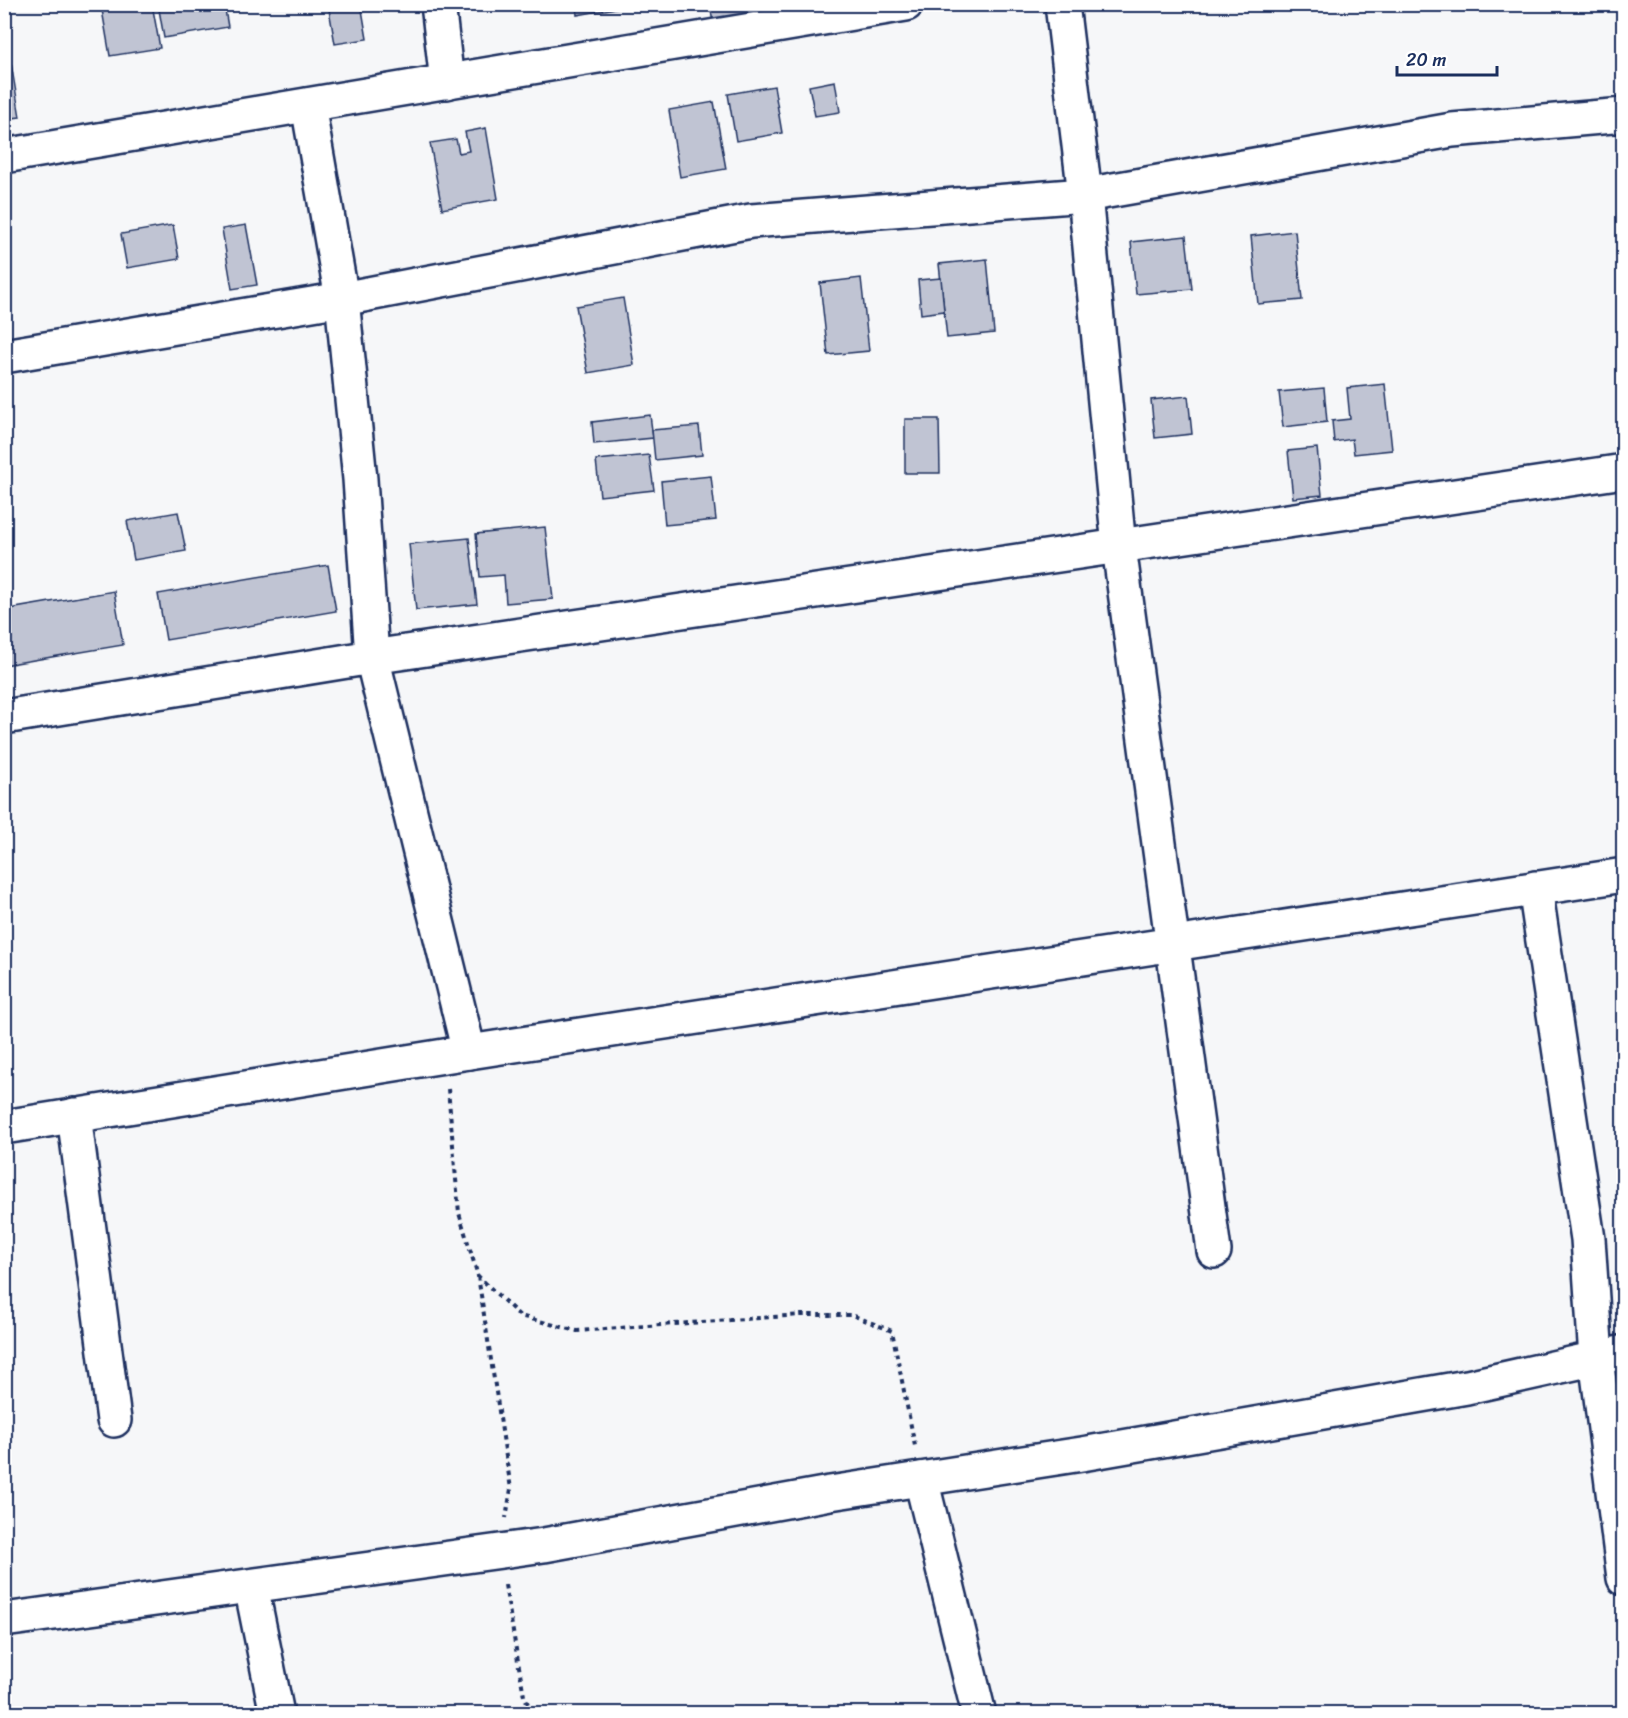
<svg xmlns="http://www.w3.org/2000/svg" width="1628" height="1718" font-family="Sriracha,sans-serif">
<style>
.building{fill:#c0c4d3;stroke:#1b2f5e;stroke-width:1.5}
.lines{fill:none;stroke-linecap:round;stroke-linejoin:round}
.minor-casing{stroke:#1b2f5e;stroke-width:38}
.path{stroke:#1b2f5e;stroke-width:4;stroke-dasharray:4.5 4.5;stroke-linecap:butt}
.minor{stroke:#fff;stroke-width:33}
</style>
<rect width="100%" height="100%" fill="#f6f7f9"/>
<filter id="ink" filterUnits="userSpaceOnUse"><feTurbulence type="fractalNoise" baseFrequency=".0167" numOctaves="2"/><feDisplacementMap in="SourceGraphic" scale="12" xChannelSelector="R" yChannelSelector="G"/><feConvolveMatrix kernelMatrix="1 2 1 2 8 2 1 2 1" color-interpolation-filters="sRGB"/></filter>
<g filter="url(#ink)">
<g class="building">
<polygon points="101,4 152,4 160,48 110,56"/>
<polygon points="158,4 224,4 228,27 164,38"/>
<polygon points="328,4 361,4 367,39 335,44"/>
<polygon points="576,4 621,4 622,7 577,15"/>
<polygon points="710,4 749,4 751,16 713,23"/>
<polygon points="8,45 20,117 4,119 4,46"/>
<polygon points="835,81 840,112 815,116 809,86"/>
<polygon points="774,86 782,133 736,141 728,94"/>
<polygon points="714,102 726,169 680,177 669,110"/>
<polygon points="486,128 498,199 442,209 430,143 456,139 459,153 469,151 465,132"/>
<polygon points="173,225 179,259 127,268 121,234"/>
<polygon points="246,225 257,285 232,289 222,229"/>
<polygon points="1295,231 1302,300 1258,304 1251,236"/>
<polygon points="1186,236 1192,289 1136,294 1131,242"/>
<polygon points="987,259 994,333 947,338 939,264"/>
<polygon points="861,278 869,351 828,355 820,283"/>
<polygon points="941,278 944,311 921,314 918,280"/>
<polygon points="623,298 634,365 588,373 576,306"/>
<polygon points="1385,384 1392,450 1354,454 1352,439 1334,442 1332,421 1350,419 1347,388"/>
<polygon points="1324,388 1327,422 1283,427 1279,392"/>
<polygon points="1188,396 1192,434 1155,438 1151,400"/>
<polygon points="650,415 653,438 594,444 592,422"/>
<polygon points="905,419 939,419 940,473 905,473"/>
<polygon points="699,426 702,455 655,460 652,430"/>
<polygon points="1317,448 1322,495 1293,498 1288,451"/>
<polygon points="649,455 654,490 600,496 596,460"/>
<polygon points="711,476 716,520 665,525 661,481"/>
<polygon points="178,512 186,551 134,560 127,521"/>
<polygon points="545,527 553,599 506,603 504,575 480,577 476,534"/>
<polygon points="469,538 477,604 416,610 409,544"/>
<polygon points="328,565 336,611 166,640 158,594"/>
<polygon points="114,591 123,645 4,665 4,610"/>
</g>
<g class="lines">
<defs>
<g id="minor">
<polyline points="438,4 447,82"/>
<polyline points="1062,4 1085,195 1119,547 1214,1251"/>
<polyline points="4,156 906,4"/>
<polyline points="4,356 342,299 308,105"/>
<polyline points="4,717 372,657 1624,471"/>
<polyline points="1535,888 1588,1239 1596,1358 1624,1578"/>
<polyline points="469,1052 372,657 360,479 342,299 751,221 1085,195 1452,130 1624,115"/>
<polyline points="74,1115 114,1420"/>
<polyline points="4,1127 469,1052 1624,875"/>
<polyline points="921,1479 979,1714"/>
<polyline points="251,1586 277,1714"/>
<polyline points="4,1620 544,1545 830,1493 1082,1454 1467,1387 1624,1352"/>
</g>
</defs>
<use href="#minor" class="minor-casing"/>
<g class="path">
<polyline points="448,1089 459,1213 478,1276 520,1316 577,1331 801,1315 852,1315 892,1331 915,1446"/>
<polyline points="478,1276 511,1489 506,1518"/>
<polyline points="505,1585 524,1696 533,1714"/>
</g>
<use href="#minor" class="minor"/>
</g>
</g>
<rect width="1628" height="1718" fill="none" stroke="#fff" stroke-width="24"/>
<rect x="12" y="12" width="1604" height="1694" fill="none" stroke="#1b2f5e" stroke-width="2" filter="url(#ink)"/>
<path d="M1397 66v9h100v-9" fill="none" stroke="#1b2f5e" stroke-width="3"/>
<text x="1406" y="66" font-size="18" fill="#1b2f5e" stroke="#ffffff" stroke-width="4.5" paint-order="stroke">20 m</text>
</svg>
